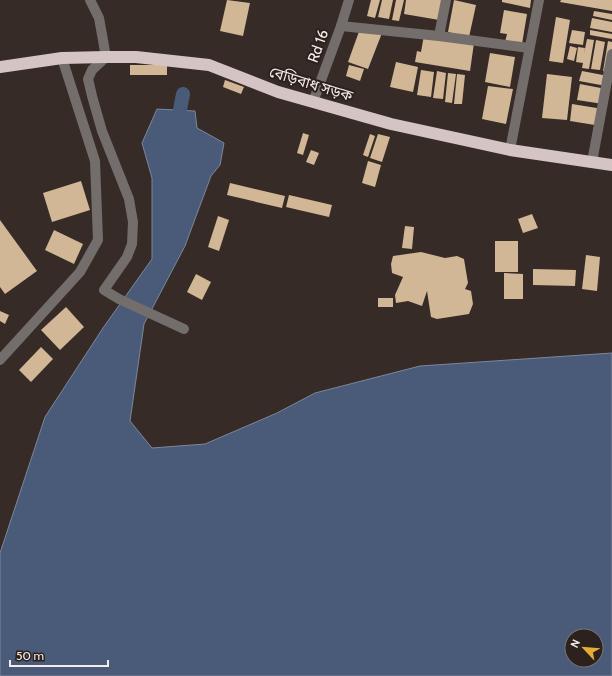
<svg xmlns="http://www.w3.org/2000/svg" width="612" height="676" font-family="Cabin,'Noto Sans Bengali',sans-serif">
<style>
.water{fill:#495b79;stroke:#7d879b;fill-rule:evenodd}
.lines{fill:none;stroke-linecap:round;stroke-linejoin:round}
.canal{stroke:#495b79;stroke-width:14}
.building{fill:#d1b795}
.minor{stroke:#736d6c;stroke-width:10}
.highway{stroke:#d4c4c3;stroke-width:12}
.labels{text-anchor:middle;dominant-baseline:central;stroke-width:4;stroke-linejoin:round;paint-order:stroke}
.street-label{font-size:15px;fill:#f5edea;stroke:#2c211d}
</style>
<rect width="100%" height="100%" fill="#362b26"/>
<path class="water" d="M157,109L195,111L197,128L224,143L220,165L211,176L185,246L144,324L130,421L152,448L205,444L277,413L315,393L420,366L612,353V676H0V553L45,417L103,328L152,259V178L142,143ZM572,636H596V660H572Z"/>
<g class="lines">
<polyline class="canal" points="180,110 183,94"/>
</g>
<g class="building">
<polygon points="227,0 250,3 243,36 220,31"/>
<polygon points="371,0 380,0 375,18 367,16"/>
<polygon points="382,0 393,0 389,19 378,17"/>
<polygon points="396,0 404,0 399,21 392,20"/>
<polygon points="406,0 449,0 445,21 404,14"/>
<polygon points="454,0 476,5 469,37 448,32"/>
<polygon points="502,0 531,0 530,8 502,2"/>
<polygon points="561,0 612,0 612,11 560,2"/>
<polygon points="504,10 527,14 522,44 505,42 507,34 500,33"/>
<polygon points="594,11 612,14 612,20 593,16"/>
<polygon points="556,17 570,20 563,63 549,61"/>
<polygon points="592,18 612,22 612,32 590,28"/>
<polygon points="361,26 382,33 368,69 348,62"/>
<polygon points="572,30 585,32 583,45 569,43"/>
<polygon points="590,30 612,34 612,39 590,35"/>
<polygon points="424,35 474,43 470,71 415,62 417,51 421,52"/>
<polygon points="587,39 594,40 589,69 582,68 583,63 576,62 578,47 585,48 584,54"/>
<polygon points="596,40 605,42 600,70 591,69"/>
<polygon points="608,41 612,42 612,73 603,71"/>
<polygon points="570,46 577,48 574,61 567,59"/>
<polygon points="490,53 515,57 510,87 485,82"/>
<polygon points="396,62 418,67 413,92 390,87"/>
<rect x="130" y="65" width="37" height="10"/>
<polygon points="349,65 364,69 360,81 346,76"/>
<polygon points="421,70 434,72 431,97 417,95"/>
<polygon points="437,71 446,73 443,99 433,98"/>
<polygon points="582,71 608,76 606,86 579,81"/>
<polygon points="448,73 456,74 452,103 445,102"/>
<polygon points="457,74 465,75 462,104 454,104"/>
<polygon points="547,74 572,77 567,120 542,118"/>
<polygon points="225,80 244,87 241,94 223,87"/>
<polygon points="580,84 606,89 603,104 577,100"/>
<polygon points="488,86 513,89 506,124 482,119"/>
<polygon points="572,104 603,109 601,126 570,121"/>
<polygon points="303,133 309,135 303,155 297,153"/>
<polygon points="370,134 375,136 368,157 363,155"/>
<polygon points="378,134 390,137 382,162 370,158"/>
<polygon points="311,150 319,153 314,165 306,162"/>
<polygon points="368,161 381,165 375,187 362,183"/>
<polygon points="81,181 90,210 52,222 43,193"/>
<polygon points="230,183 285,196 282,208 227,195"/>
<polygon points="289,195 332,205 329,217 286,207"/>
<polygon points="532,214 538,228 523,233 518,219"/>
<polygon points="218,216 229,220 219,251 208,247"/>
<polygon points="0,220 37,271 5,294 0,287"/>
<polygon points="405,226 414,227 412,249 402,248"/>
<polygon points="54,230 83,244 74,264 45,250"/>
<rect x="495" y="241" width="23" height="31"/>
<polygon points="421,252 445,258 457,256 464,259 468,283 465,289 471,291 473,304 469,314 437,319 431,317 427,291 422,306 408,301 396,303 395,295 403,277 392,273 391,264 393,256"/>
<polygon points="586,255 600,257 597,291 582,289"/>
<polygon points="533,269 576,270 575,286 533,285"/>
<polygon points="504,273 523,274 523,299 504,299"/>
<polygon points="196,274 211,282 202,300 187,292"/>
<rect x="378" y="298" width="15" height="9"/>
<polygon points="66,307 84,327 60,350 41,330"/>
<polygon points="0,311 9,315 5,324 0,321"/>
<polygon points="41,347 53,359 31,382 19,370"/>
</g>
<g class="lines">
<g class="minor">
<polyline points="90,0 99,18 106,57 92,70 88,79 92,96 102,131 129,199 133,222 132,244 127,257 104,290 119,299 184,329"/>
<polyline points="341,26 439,36 529,48"/>
<polyline points="439,36 446,0"/>
<polyline points="313,102 341,26 349,0"/>
<polyline points="510,150 539,0"/>
<polyline points="592,162 612,54"/>
<polyline points="0,360 80,272 98,240 95,161 62,58"/>
</g>
<polyline class="highway" points="0,67 62,58 106,57 136,57 209,65 278,92 391,124 510,150 612,165"/>
</g>
<g class="labels">
<g class="street-label">
<text transform="translate(318 46) rotate(-70)">Rd 16</text>
<text transform="translate(311 84) rotate(17)">বেড়িবাধ সড়ক</text>
</g>
</g>
<g transform="translate(584 648) rotate(296)"><circle r="19" fill="#2c211d" stroke="#7c736f"/>
<path d="M0-3L7 15L0 10L-7 15Z" fill="#e6ad36"/>
<text y="-6" font-size="11" font-weight="bold" text-anchor="middle" fill="#f5edea">N</text>
</g>
<path d="M10 660v6h98v-6" fill="none" stroke="#f5edea" stroke-width="2"/>
<text x="16" y="660" font-size="12" fill="#f5edea" stroke="#2c211d" stroke-width="3" paint-order="stroke">50 m</text>
</svg>
